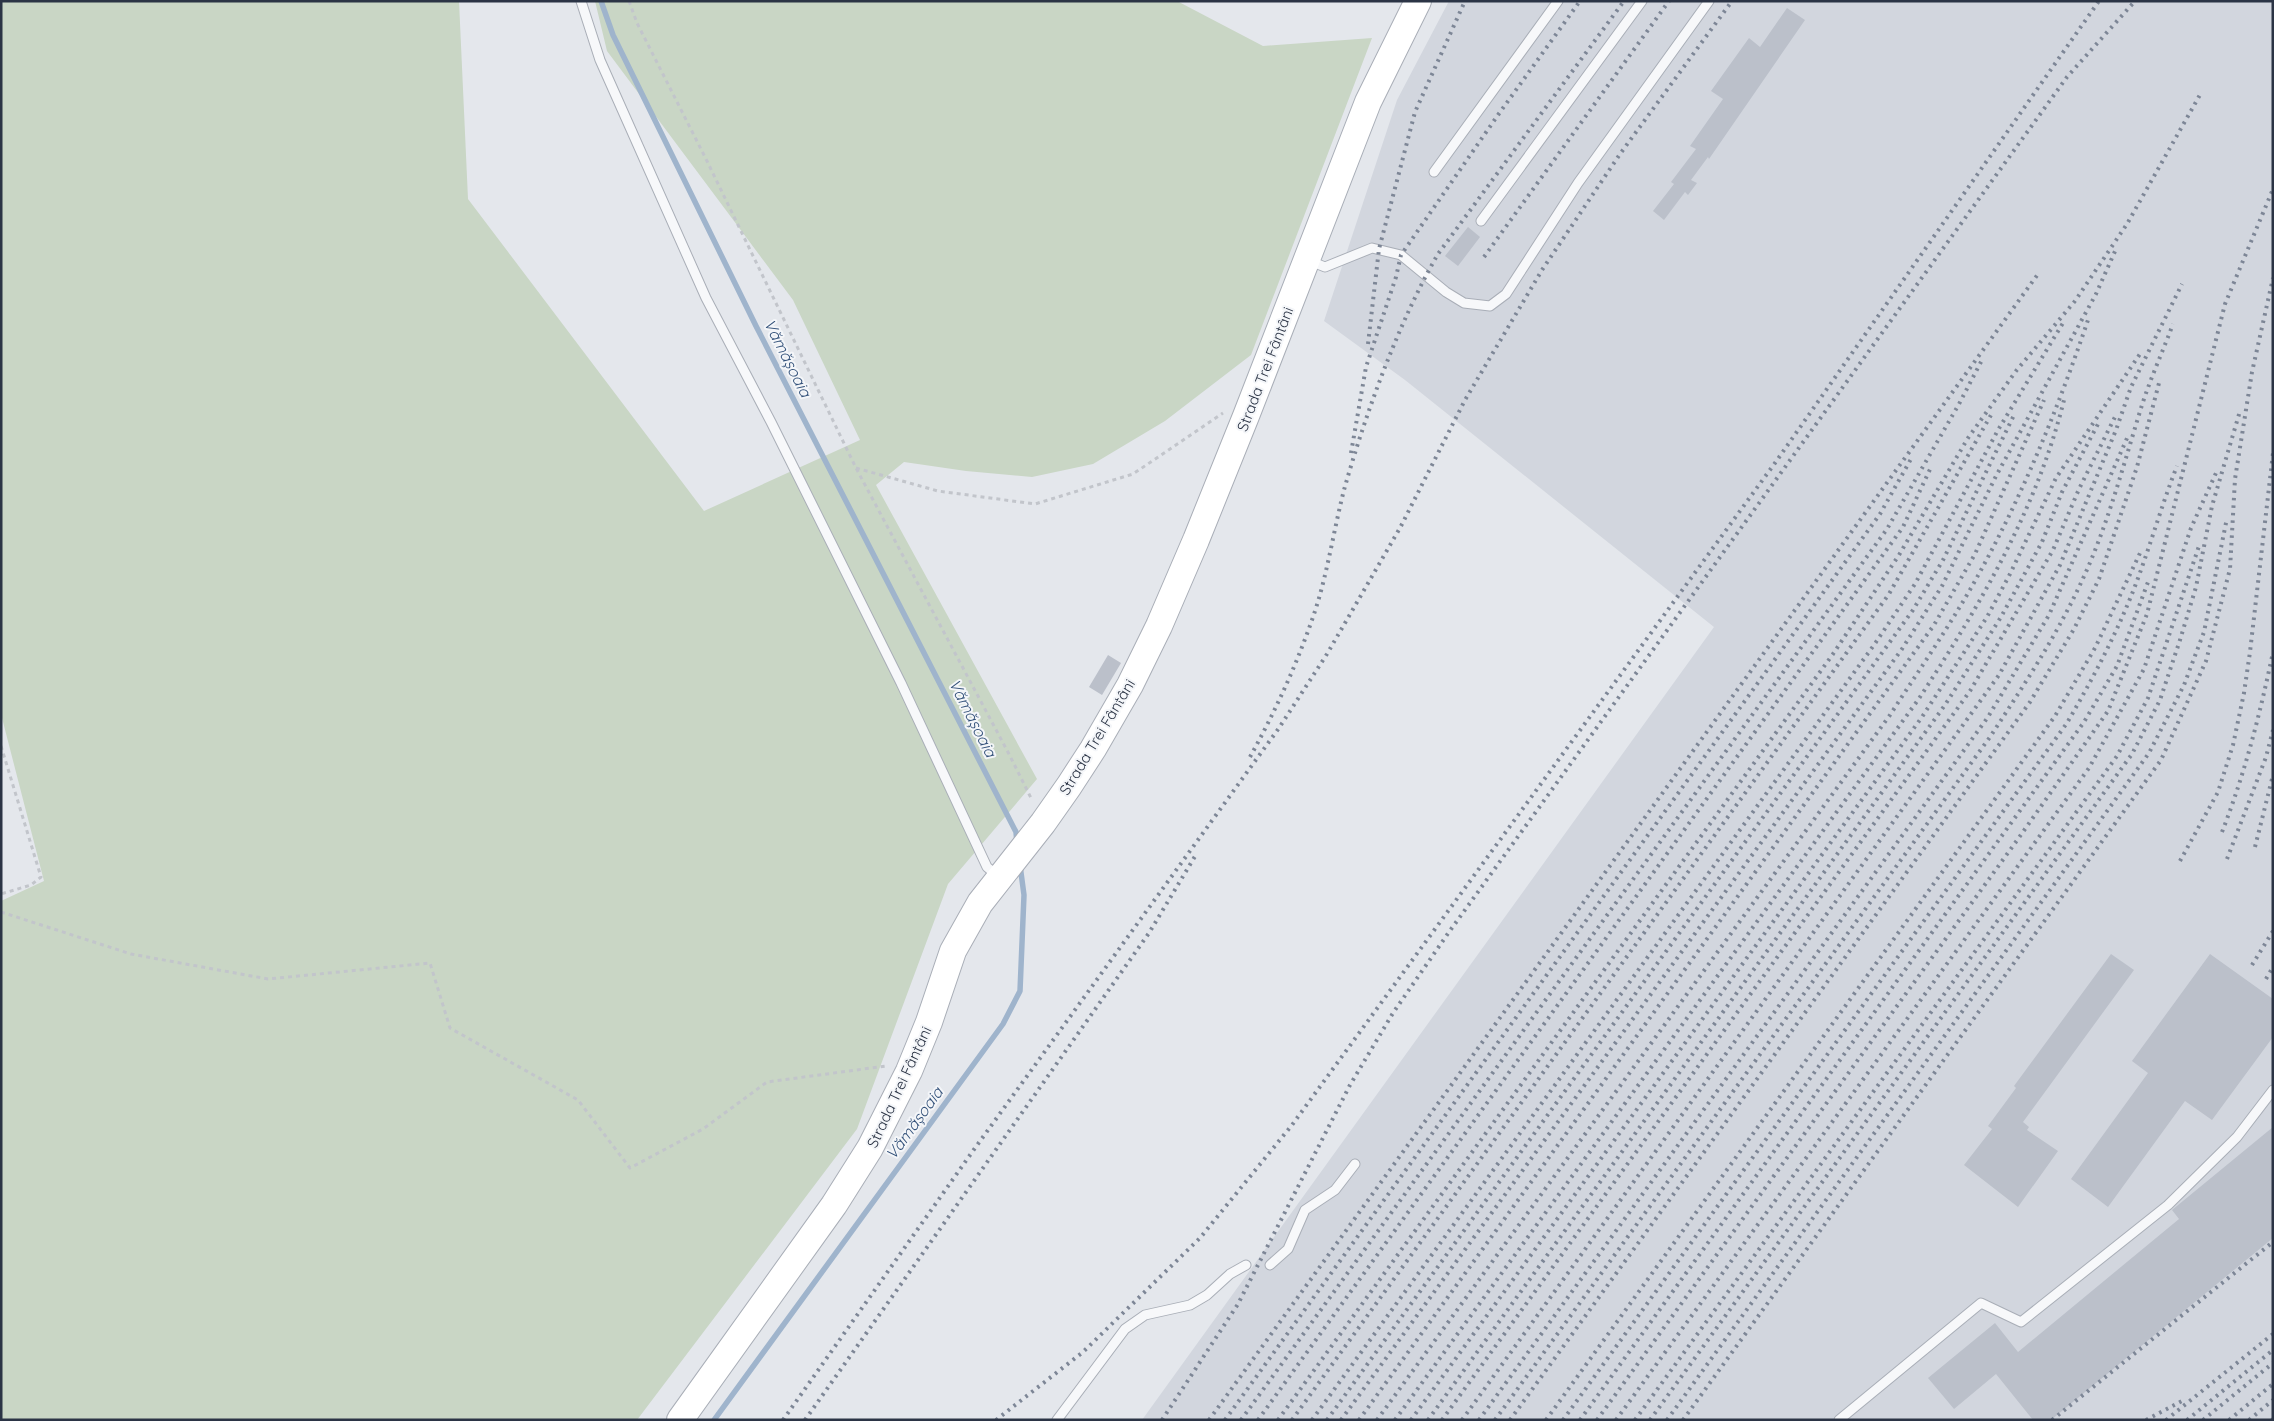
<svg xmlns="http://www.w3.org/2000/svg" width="2274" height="1421" font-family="Quicksand,sans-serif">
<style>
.built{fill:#d2d6de}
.green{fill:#c9d6c5}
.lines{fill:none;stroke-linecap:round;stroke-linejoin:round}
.stream{stroke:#9fb4cc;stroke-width:5.5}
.building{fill:#bbc0ca}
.service-casing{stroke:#a9aeb7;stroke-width:11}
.secondary-casing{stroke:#a9aeb7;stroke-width:28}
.path{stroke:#c2c5cb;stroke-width:3;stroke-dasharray:4 4;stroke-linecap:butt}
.service{stroke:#f7f8fa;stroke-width:9}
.secondary{stroke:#fff;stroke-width:26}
.rail{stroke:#7d8696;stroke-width:4;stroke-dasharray:2.5 5;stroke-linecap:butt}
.labels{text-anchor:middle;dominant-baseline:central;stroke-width:4;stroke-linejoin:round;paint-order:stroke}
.street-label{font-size:15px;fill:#2b3445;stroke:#f4f6f9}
.water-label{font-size:16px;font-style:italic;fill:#34527a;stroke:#f4f6f9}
</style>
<rect width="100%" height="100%" fill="#e4e7ec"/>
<polygon class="built" points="1449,1 2273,1 2273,1420 1142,1420 1714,627 1405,380 1324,321 1397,100"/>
<polygon class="green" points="1,1 459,1 468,199 704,511 860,440 793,300 607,51 595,1 1177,1 1263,46 1372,38 1251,355 1165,421 1093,464 1032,477 966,471 904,462 876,485 1037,779 948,884 857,1129 637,1420 1,1420 1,901 44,881 1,714"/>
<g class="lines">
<g class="stream">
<polyline points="601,1 613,35 756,326 1016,832 1017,843"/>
<polyline points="714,1420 1003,1024 1020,991 1024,895 1020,865"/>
</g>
</g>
<g class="building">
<polygon points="1787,8 1805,20 1709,159 1708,157 1691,180 1697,183 1688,195 1685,192 1664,220 1653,211 1674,184 1671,182 1696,149 1690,146 1723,99 1711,91 1749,38 1760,47"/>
<polygon points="1468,227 1480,237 1458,266 1445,256"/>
<polygon points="1108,655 1121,663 1102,695 1089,687"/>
<polygon points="2111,954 2134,970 2023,1122 2029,1127 2027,1130 2058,1151 2018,1207 1964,1165 1992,1129 1988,1126 2016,1088 2014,1086"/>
<polygon points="2210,954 2273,999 2273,1037 2212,1120 2185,1101 2108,1207 2071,1179 2148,1073 2132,1061"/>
<polygon points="2273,1127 2273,1238 2051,1420 2033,1420 1996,1374 1954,1409 1928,1378 1995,1323 2018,1352 2179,1219 2172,1210"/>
</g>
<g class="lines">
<defs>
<g id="service">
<polyline points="581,1 600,60 706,298 771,422 901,683 987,867 999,877"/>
<polyline points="1434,172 1558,1"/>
<polyline points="1481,221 1642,1"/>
<polyline points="1310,261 1325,267 1372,248 1401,255 1446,292 1464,303 1490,306 1506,294 1578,183 1709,1"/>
<polyline points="1270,1265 1288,1249 1305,1210 1335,1190 1355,1164"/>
<polyline points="1057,1420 1125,1329 1145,1315 1190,1305 1207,1295 1230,1274 1246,1265"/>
<polyline points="1839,1420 1981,1303 2021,1322 2168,1205 2237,1137 2273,1090"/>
</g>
<polyline id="secondary" points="680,1420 834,1205 870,1148 909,1071 929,1022 953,951 980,903 1043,823 1069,786 1093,749 1130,685 1159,626 1196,540 1246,416 1368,102 1418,1"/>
</defs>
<use href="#service" class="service-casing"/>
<use href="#secondary" class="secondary-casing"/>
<g class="path">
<polyline points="629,1 637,23 706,159 856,468 1009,754 1032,800"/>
<polyline points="856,468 938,491 1035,504 1133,474 1223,413"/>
<polyline points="1,746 41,877 31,885 1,894"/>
<polyline points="1,912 131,954 268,979 430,963 450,1028 578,1100 630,1168 703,1129 767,1082 886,1066"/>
</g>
<use href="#service" class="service"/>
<use href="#secondary" class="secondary"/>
<g class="rail">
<polyline points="1484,257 1669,1"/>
<polyline points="1368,344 1379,249 1415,112 1465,1"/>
<polyline points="1351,453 1366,367 1396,277 1401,255 1498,115 1580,1"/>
<path d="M1250,757C1276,710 1299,660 1316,608C1328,570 1334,529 1344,490C1365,415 1399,321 1438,254L1624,1"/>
<path d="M2222,832C2245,773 2260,714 2273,652"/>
<polyline points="2255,847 2273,775"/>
<polyline points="2227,859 2266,757 2273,730"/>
<polyline points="2180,861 2218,792 2233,745 2244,693 2250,652 2273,453"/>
<polyline points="2252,965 2273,931"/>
<polyline points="2266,979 2273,967"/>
<polyline points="783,1420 975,1148 1279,728 1327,654 1400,528 1465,400 1542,270 1620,154 1732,1"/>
<polyline points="805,1420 1149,933 1197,853"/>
<polyline points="996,1420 1083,1352 1200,1238 1292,1125 1775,463 2099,1"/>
<polyline points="1162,1420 1238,1304 1350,1085 1393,1013 1449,932 2067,77 2135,1"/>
<polyline points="1209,1420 2038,274"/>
<polyline points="1225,1420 1880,514 1911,459"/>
<polyline points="1241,1420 1887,529 1959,404 1982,360"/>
<polyline points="1258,1420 1903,527 1932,465"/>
<polyline points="1278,1420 1833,654 1899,555 1968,438 2016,371 2075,301 2127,224 2201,93"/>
<polyline points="1292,1420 1889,594 1991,415"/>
<polyline points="1312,1420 1874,645 1915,584 1998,430 2063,323"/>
<polyline points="1327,1420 1913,610 1943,560 2015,413"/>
<polyline points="1341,1420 1902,649 1942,586 1996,476 2096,294 2116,249"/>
<polyline points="1359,1420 1934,625 1975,554 2044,400"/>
<path d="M1377,1420L1890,715C1921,667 1954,620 1981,570C2025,490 2060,403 2089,317"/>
<path d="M1395,1420L1918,700C1979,607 2037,509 2064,400"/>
<polyline points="1411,1420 1922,717 1987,617 2010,574 2056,478 2142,351"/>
<polyline points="1428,1420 1945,705 2001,617 2042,542 2062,492 2098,424"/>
<polyline points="1442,1420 1970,691 2053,550 2079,489 2116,415"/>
<polyline points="1462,1420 1999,675 2060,565 2116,430 2131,387 2182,284"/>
<polyline points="1479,1420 1988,717 2049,615 2128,436"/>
<path d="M1495,1420L1990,737C2022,688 2054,640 2079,587C2107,529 2123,466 2142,405C2151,377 2163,351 2173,324"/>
<polyline points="1510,1420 2030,702 2074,629 2099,579 2137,467 2159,383"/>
<polyline points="1546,1420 2055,716 2095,648 2141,551"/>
<path d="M1563,1420L2067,723C2096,673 2123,622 2142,567C2154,533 2164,499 2177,466"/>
<polyline points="1580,1420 2084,722 2117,666 2148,582"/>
<polyline points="1597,1420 2018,839 2108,711 2147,614 2225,304 2273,189"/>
<polyline points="1616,1420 2089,768 2144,669 2191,528 2216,473"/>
<polyline points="1635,1420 2117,756 2148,698 2199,546"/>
<polyline points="1650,1420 2132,754 2160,700 2180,640 2196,587 2212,506 2240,411"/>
<polyline points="1667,1420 2149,753 2184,685 2204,632 2227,518"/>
<polyline points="1683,1420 2161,760 2206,661 2230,569 2235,479 2252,372 2273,278"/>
<polyline points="2052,1420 2273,1242"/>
<polyline points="2146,1420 2182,1401"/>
<polyline points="2166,1420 2273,1334"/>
<polyline points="2187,1420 2273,1350"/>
<polyline points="2203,1420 2273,1363"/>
<polyline points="2229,1420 2273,1384"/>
<polyline points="2249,1420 2273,1400"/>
<polyline points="2272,1420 2273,1419"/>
</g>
</g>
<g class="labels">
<g class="street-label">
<text transform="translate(1265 369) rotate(-69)">Strada Trei Fântâni</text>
<text transform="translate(1097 737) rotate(-59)">Strada Trei Fântâni</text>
<text transform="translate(899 1087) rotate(-65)">Strada Trei Fântâni</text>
</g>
<g class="water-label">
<text transform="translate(788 358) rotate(63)">Vămășoaia</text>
<text transform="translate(973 718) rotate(63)">Vămășoaia</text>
<text transform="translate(914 1123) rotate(-54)">Vămășoaia</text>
</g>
</g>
<rect width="2274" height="1421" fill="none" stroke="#2b3445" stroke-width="5"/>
</svg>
